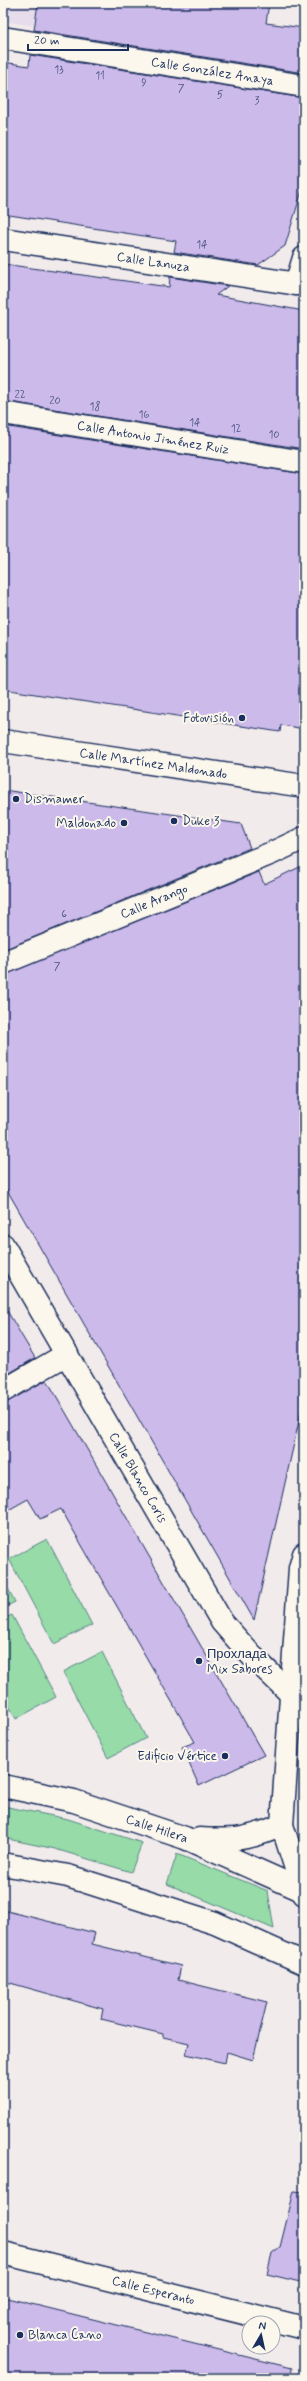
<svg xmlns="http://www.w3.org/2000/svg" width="307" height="2381" font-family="Mynerve,sans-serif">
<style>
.built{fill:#e7dceb}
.green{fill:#96dba8;stroke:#588583}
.building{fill:#ccbaea;stroke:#1b2f5e}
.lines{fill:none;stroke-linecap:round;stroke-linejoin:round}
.street-casing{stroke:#1b2f5e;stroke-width:25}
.secondary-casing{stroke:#1b2f5e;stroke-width:25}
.street{stroke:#fbf7ec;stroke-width:22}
.secondary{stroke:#fbf7ec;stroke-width:22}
.poi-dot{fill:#1b2f5e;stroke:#fbf7ec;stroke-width:1.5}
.labels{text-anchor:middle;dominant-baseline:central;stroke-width:4;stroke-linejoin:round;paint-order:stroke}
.number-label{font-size:11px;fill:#475281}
.street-label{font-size:13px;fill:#1b2f5e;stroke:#fbf7ec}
.poi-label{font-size:13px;fill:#1b2f5e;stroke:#fbf7ec;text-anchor:start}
</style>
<rect width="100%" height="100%" fill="#f2ebec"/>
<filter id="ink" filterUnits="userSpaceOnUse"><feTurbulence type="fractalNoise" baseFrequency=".025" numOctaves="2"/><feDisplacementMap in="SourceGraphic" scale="8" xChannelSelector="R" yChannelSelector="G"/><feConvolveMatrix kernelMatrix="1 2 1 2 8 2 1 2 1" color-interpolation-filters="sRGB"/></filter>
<g filter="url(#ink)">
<polygon class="built" points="3,3 38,3 34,26 3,21"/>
<g class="green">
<polygon points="47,1539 92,1625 54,1644 9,1559"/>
<polygon points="3,1579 15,1602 3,1608"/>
<polygon points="12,1615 56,1697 16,1719 3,1695 3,1619"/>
<polygon points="102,1652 146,1738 108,1758 63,1672"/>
<polygon points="3,1806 68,1819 142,1843 131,1872 55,1849 3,1838"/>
<polygon points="177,1854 268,1891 274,1929 167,1884"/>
</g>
<g class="building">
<polygon points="38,3 269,3 266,23 304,28 304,73 34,30"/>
<polygon points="30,55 304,98 304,184 285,246 258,265 174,252 176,241 3,214 3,62 29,66"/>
<polygon points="3,264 169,287 170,277 228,286 216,295 304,311 304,449 3,401"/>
<polygon points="3,426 304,474 304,729 281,725 280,732 3,689"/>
<polygon points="3,790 241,824 250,848 3,950"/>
<polygon points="304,865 304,1399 254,1620 3,1183 3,975 259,872 264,884"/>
<polygon points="3,1304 35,1358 3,1377"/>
<polygon points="47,1380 264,1755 199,1786 182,1747 195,1742 61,1509 40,1519 28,1499 3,1513 3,1403"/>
<polygon points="3,1910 95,1933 92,1944 181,1966 178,1980 267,2002 253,2060 227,2052 225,2063 186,2054 189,2043 163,2037 163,2034 101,2019 103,2009 3,1981"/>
<polygon points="294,2191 304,2192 304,2283 267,2274 272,2253 280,2247"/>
<polygon points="3,2297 292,2368 291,2378 3,2378"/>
</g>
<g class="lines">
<defs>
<g id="street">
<path id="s1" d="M3,38L304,86"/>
<path id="s2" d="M3,239L304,285"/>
<polyline points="296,284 304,258"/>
<path id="s3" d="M3,413L304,462"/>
<path id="s4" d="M3,963L272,853L304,838"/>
<path id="s5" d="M3,1245L222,1622L251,1655L293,1696L304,1693"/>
<polyline points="3,1391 67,1354"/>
<path id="s6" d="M3,2253L304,2328"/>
</g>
<g id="secondary">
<path id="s7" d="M3,741L304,786"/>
<polyline points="304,1554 300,1568 282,1825 304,1894"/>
<path id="s8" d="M3,1786L74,1801L185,1838L304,1891"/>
<path d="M199,1839C233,1841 251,1839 282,1825"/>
<polyline points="3,1864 68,1876 215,1923 304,1963"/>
</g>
</defs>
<use href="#street" class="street-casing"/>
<use href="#secondary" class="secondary-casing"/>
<use href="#street" class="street"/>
<use href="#secondary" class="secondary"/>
</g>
</g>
<g class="poi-dot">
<circle cx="242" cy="718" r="4"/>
<circle cx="16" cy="799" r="4"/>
<circle cx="174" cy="821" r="4"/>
<circle cx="124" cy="823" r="4"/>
<circle cx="199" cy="1661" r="4"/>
<circle cx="225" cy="1756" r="4"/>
<circle cx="20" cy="2335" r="4"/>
</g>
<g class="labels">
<g class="number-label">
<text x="59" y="70">13</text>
<text x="100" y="76">11</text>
<text x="144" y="83">9</text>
<text x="181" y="89">7</text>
<text x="220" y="95">5</text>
<text x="257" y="101">3</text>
<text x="202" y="245">14</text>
<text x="20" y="395">22</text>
<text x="55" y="401">20</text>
<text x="95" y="407">18</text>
<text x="144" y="415">16</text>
<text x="195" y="423">14</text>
<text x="236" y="429">12</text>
<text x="274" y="435">10</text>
<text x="64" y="914">6</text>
<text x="57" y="967">7</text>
</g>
<g class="street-label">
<text stroke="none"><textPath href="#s1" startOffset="212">Calle González Anaya</textPath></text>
<text stroke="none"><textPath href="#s2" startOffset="152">Calle Lanuza</textPath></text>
<text stroke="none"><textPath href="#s3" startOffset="152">Calle Antonio Jiménez Ruiz</textPath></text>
<text stroke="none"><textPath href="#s7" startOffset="152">Calle Martínez Maldonado</textPath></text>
<text stroke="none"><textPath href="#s4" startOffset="163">Calle Arango</textPath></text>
<text stroke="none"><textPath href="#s5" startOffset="269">Calle Blanco Coris</textPath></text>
<text stroke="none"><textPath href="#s8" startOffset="160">Calle Hilera</textPath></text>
<text stroke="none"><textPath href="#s6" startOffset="155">Calle Esperanto</textPath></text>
</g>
<g class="poi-label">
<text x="234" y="718" text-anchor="end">Fotovisión</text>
<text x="24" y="799">Dismamer</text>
<text x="182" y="821">Duke 3</text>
<text x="116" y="823" text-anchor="end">Maldonado</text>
<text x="207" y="1654">Прохлада<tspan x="207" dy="15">Mix Sabores</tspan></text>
<text x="217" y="1756" text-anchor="end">Edificio Vértice</text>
<text x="28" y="2335">Blanca Cano</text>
</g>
</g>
<rect width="307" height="2381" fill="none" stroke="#fbf7ec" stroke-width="16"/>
<rect x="8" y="8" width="291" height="2365" fill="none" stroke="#1b2f5e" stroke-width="1.5" filter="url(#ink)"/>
<g transform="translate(261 2335) rotate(9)"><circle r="19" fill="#fbf7ec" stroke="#a1a7b3"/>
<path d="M0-3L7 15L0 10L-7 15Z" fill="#1b2f5e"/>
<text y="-6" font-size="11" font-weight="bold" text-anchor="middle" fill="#1b2f5e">N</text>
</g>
<path d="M28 44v6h100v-6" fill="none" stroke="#1b2f5e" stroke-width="2"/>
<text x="34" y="44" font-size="12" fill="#1b2f5e" stroke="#fbf7ec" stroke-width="3" paint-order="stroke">20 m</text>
</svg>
